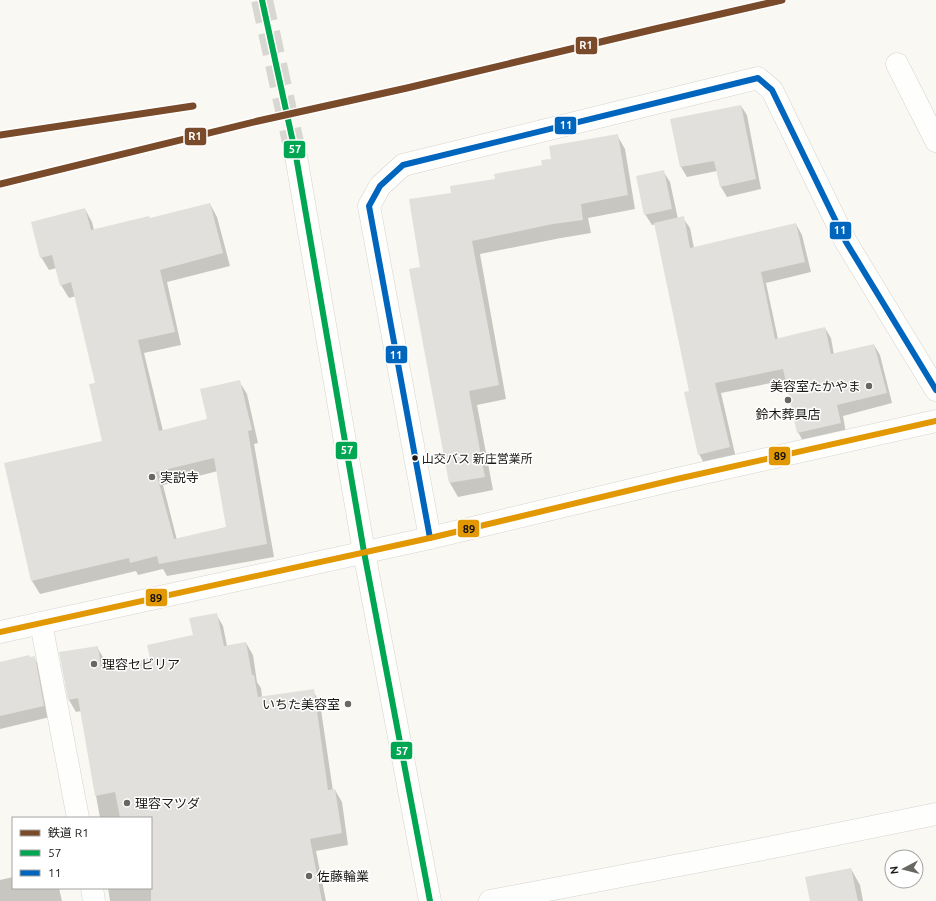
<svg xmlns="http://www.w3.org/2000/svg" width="936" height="901" font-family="Ubuntu,'Noto Sans JP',sans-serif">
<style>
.shadow{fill:#0003;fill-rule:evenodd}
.building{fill:#e2e0dc;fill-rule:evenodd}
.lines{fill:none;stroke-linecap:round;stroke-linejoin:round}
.major-tunnel{stroke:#d8d7d1;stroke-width:22;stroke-dasharray:22 11;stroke-linecap:butt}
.minor-casing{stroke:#d6d4d0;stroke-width:23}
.major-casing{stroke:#d6d4d0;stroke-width:23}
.minor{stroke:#fefefd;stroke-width:22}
.major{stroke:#fefefd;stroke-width:22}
.bus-1-casing{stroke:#fff;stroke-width:9}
.bus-2-casing{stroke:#fff;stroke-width:9}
.bus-3-casing{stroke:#fff;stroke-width:9}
.bus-1{stroke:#00a651;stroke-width:6}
.bus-2{stroke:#0065bd;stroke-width:6}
.bus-3{stroke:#e19802;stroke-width:6}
.rail-1-casing{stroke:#fff;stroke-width:10}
.rail-1{stroke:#7a4b2a;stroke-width:7}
.poi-dot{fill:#686762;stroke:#fff;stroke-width:1.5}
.bus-dot{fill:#1a1915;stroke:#fff;stroke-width:1.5}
.labels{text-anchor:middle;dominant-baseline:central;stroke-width:3;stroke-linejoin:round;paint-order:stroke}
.bus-label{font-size:12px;fill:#1a1915;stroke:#fff;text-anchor:start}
.poi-label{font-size:13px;fill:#1a1915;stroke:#fff;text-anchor:start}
.line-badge{stroke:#fff;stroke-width:1.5}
.badge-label{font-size:11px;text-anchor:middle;font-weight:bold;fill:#fff}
.pale-badge-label{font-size:11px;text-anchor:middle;font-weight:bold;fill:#111}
</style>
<rect width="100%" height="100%" fill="#faf8f2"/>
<g class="shadow">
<polygon points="741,106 747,115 761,189 727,197 721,187 717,171 687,177 681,167 671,120"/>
<polygon points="617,135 625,149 635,209 588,218 591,233 561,238 480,254 506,399 477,405 493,490 458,497 450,483 421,268 453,194 543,166 553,159"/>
<polygon points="663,171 670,182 678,219 683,218 690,228 694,248 796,224 802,235 811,272 766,283 778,339 825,328 831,338 834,355 874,345 880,355 892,403 843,416 846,433 804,443 798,432 786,380 721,393 736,458 705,465 699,454 690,392 656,224 652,225 645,214"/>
<path d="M210,204L217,217L230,266L167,282L181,345L144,353L163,431L208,419L239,381L247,394L258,443L254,444L274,557L167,576L163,569L138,575L136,571L40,594L32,581L103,441L96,384L76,296L69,298L61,285L57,268L49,270L41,257L85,209L92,222L94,230L150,219ZM218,471L227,527L177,540L163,485Z"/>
<polygon points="216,614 223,626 227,646 246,643 253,655 257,682 261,688 262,697 313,691 320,703 333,791 335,790 342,802 348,845 316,851 326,901 110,901 108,888 151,888 151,818 100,818 81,711 76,712 69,700 60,653 97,647 104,659 105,668 151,658 194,636"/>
<polygon points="34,657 40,668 50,717 0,729 0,669"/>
<polygon points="851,869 860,885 863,901 811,901"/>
<polygon points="13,877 13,888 59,888 62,901 0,901 0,880"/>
</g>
<g class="building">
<polygon points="741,105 756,179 720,187 714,161 680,167 670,119"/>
<polygon points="618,134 628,195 581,204 583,220 553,224 472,241 499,385 469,391 485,477 449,483 409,269 420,267 409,199 451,193 450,186 495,179 494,174 542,165 541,160 551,159 549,146"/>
<polygon points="664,170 672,209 644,215 636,176"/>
<path d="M210,203L223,253L160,270L175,332L138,340L159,431L207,419L200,389L240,380L252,430L248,431L267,544L159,564L157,556L130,563L129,558L31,581L4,463L102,441L89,384L95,383L71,282L60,286L52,255L40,258L31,222L85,208L91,230L149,216L150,218ZM214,458L226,527L174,539L156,472Z"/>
<polygon points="684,216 690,248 796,223 805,262 761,272 775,339 825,327 831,354 874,344 887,393 837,405 841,423 797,433 783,369 715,383 730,447 698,455 684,392 689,391 654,223"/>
<polygon points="217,613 224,646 246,642 252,675 254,675 258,697 314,689 328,790 335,789 342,833 310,839 322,901 151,901 151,818 120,818 115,792 95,796 78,698 68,700 59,652 98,646 101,668 150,658 147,645 193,635 189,618"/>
<polygon points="29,655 30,657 35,656 44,706 0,716 0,662"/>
<polygon points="851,868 858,901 810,901 805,877"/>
</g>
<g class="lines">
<polyline class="major-tunnel" points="262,0 296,156"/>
<defs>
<g id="minor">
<polyline points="897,64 936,141"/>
<polyline points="430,538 369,206 380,186 403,165 758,78 772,90 846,242 936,390"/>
<polyline points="41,623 78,818"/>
<polyline points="0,632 430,538 677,479 936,421"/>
<polyline points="92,888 94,901"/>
<polyline points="490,901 748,852 936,814"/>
</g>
<polyline id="major" points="296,156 364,552 430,901"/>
</defs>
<use href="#minor" class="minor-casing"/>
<use href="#major" class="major-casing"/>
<use href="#minor" class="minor"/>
<use href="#major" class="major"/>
<defs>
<polyline id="bus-1" points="262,0 296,156 364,552 430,901"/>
<polyline id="bus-2" points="430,538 369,206 380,186 403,165 758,78 772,90 846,242 936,390"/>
<polyline id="bus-3" points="0,632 430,538 677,479 936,421"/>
</defs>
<use href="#bus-1" class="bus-1-casing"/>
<use href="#bus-2" class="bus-2-casing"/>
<use href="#bus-3" class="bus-3-casing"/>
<use href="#bus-1" class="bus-1"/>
<use href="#bus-2" class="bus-2"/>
<use href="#bus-3" class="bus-3"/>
<defs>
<g id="rail-1">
<polyline points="0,135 193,106"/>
<polyline points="0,184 258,121 407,88 655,29 782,0"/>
</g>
</defs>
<use href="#rail-1" class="rail-1-casing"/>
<use href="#rail-1" class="rail-1"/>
</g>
<g class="poi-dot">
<circle cx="869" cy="386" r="4"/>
<circle cx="788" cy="400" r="4"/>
<circle cx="152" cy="477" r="4"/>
<circle cx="94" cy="664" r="4"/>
<circle cx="348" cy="704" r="4"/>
<circle cx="127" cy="803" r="4"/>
<circle cx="309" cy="876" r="4"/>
</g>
<circle class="bus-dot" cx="415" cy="458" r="3.5"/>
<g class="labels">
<g class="bus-label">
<text x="422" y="458">山交バス 新庄営業所</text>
</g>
<g class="poi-label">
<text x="861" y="386" text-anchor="end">美容室たかやま</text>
<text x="788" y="414" text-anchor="middle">鈴木葬具店</text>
<text x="160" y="477">実説寺</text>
<text x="102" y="664">理容セビリア</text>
<text x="340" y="704" text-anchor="end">いちた美容室</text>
<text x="135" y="803">理容マツダ</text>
<text x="317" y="876">佐藤輪業</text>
</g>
</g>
<g class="line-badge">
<rect x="575" y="36" width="23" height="19" rx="4" fill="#7a4b2a"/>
<rect x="554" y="116" width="23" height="19" rx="4" fill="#0065bd"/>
<rect x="184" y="127" width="23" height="19" rx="4" fill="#7a4b2a"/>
<rect x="283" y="140" width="23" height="19" rx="4" fill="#00a651"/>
<rect x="829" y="221" width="23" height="19" rx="4" fill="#0065bd"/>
<rect x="385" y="345" width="23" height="19" rx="4" fill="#0065bd"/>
<rect x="335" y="441" width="23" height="19" rx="4" fill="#00a651"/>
<rect x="768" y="446" width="23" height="20" rx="4" fill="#e19802"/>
<rect x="457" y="519" width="23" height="19" rx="4" fill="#e19802"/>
<rect x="145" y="588" width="23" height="19" rx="4" fill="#e19802"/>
<rect x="390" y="741" width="23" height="19" rx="4" fill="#00a651"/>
</g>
<g class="badge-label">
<text x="586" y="49">R1</text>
<text x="566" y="129">11</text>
<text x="195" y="140">R1</text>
<text x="295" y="153">57</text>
<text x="840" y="234">11</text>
<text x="396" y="359">11</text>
<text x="347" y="454">57</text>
<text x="402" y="755">57</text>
</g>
<g class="pale-badge-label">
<text x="780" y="460">89</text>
<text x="469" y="533">89</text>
<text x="156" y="602">89</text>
</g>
<rect x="12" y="817" width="140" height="72" fill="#ffffff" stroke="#a3a3a1"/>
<rect x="20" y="830" width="20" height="6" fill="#7a4b2a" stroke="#a3a3a1"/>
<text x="48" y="837" font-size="12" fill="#1a1915">鉄道 R1</text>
<rect x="20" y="850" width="20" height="6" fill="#00a651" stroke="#a3a3a1"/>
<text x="48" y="857" font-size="12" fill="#1a1915">57</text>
<rect x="20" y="870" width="20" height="6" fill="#0065bd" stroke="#a3a3a1"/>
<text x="48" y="877" font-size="12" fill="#1a1915">11</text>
<g transform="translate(904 869) rotate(263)"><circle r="19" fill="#ffffff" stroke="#a3a3a1"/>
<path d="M0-3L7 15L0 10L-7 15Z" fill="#686762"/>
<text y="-6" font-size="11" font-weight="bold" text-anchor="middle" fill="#1a1915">N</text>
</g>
</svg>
